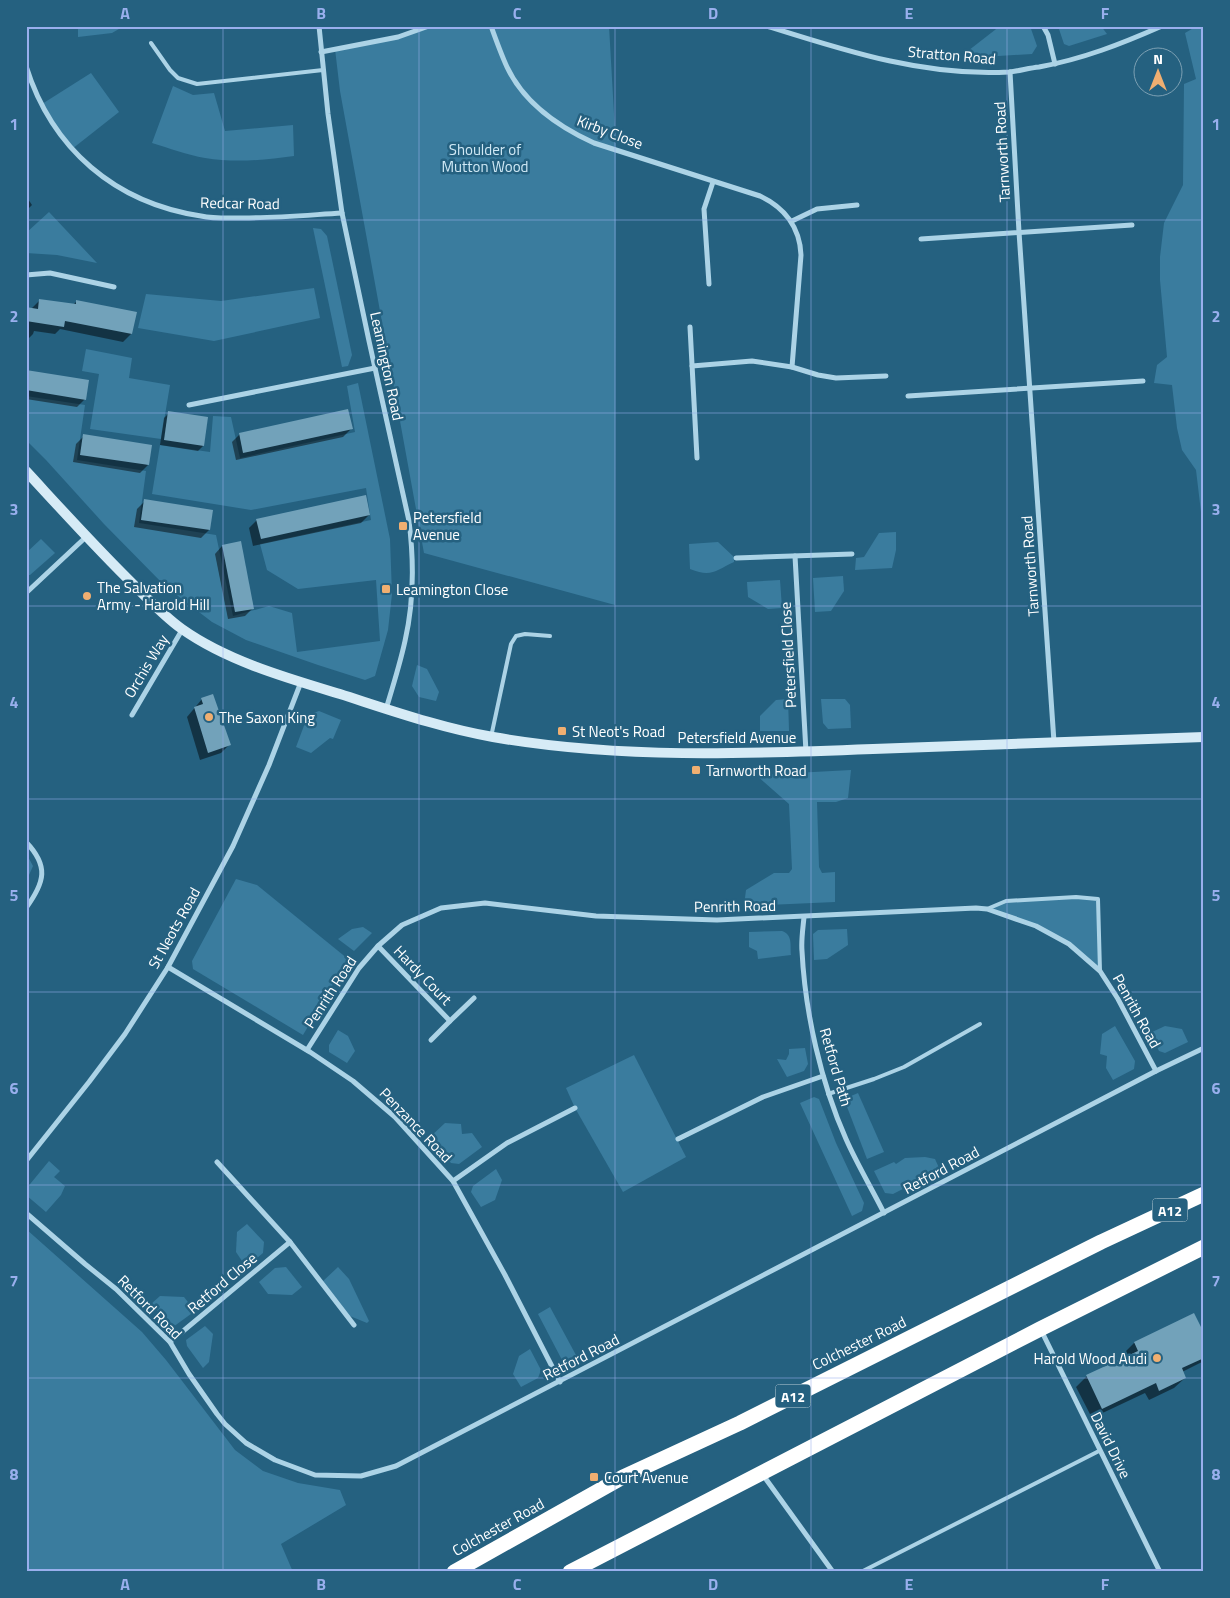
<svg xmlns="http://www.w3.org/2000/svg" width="1230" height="1598" font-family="'Titillium Web',sans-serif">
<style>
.green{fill:#3a7c9e}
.shadow{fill:#0007}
.building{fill:#72a2ba}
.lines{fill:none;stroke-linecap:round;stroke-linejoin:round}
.lane{stroke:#acd3e6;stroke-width:4}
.street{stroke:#acd3e6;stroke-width:5}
.secondary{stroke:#d6ebf6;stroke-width:10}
.highway{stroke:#fff;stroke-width:15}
.grid{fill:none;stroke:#99afed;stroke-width:1;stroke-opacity:0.55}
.poi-dot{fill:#f0af71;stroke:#256180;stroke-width:2}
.labels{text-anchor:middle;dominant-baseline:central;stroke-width:5;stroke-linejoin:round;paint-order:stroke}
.shield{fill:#256180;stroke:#bed0d9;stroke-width:1}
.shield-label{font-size:14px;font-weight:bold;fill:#fff}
.street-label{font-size:15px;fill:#fff;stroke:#256180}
.park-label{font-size:15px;fill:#d0e9f5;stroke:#256180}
.poi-label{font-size:15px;fill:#fff;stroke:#256180;text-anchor:start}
.neatline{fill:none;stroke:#99afed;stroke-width:2}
.grid-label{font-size:16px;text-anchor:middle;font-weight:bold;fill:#99afed}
</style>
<rect width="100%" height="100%" fill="#256180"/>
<g class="green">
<polygon points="78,26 124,26 112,33 78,37"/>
<polygon points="429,26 609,26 616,149 615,605 424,553 340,91 335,49 400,36"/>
<polygon points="1000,26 1030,26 1037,46 1032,54 967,58 964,54"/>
<polygon points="1058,26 1101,26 1107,34 1069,46 1064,44"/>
<polygon points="1197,26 1204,26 1204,512 1201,512 1196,470 1182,450 1177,428 1172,385 1154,383 1157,365 1167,357 1160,280 1160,257 1164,223 1183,185 1184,84 1196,79 1185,33"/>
<polygon points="91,73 119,112 72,149 42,104"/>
<path d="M173,86L193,95L214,93L225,131L293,125L294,156C265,160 235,163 205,158C187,155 169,148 152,143Z"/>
<polygon points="49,212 97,263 57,255 26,253 26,233"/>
<polygon points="313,228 321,229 327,236 352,355 348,366 342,367"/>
<polygon points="314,288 320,318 214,341 138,328 146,294 221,301"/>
<polygon points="86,349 132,358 129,378 170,385 161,439 90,429 99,374 82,371"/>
<polygon points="358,383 390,539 392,594 388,630 375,676 365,680 318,665 246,640 212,622 165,586 104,524 46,460 26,440 26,396 85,405 77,460 146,471 139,523 216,535 233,616 269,606 292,613 297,652 380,641 376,580 298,589 267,570 260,544 371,520 366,488 251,510 152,494 160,445 210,452 213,416 231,417 240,458 355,432 347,386"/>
<polygon points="896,532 896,550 892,568 855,570 856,558 864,557 879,533"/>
<polygon points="41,539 55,553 30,575 26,575 26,553"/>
<path d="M718,542L734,557V562C716,570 712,578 690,569L689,544Z"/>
<polygon points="843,576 844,591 831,611 815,612 813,578"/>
<polygon points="780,580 782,608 768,609 748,597 747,582"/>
<polygon points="417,665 427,669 439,692 436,701 419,697 412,686"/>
<polygon points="788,699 789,731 760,731 760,716 776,700"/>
<polygon points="821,699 845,699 850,705 851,728 828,729 823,723"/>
<polygon points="319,711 341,720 333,739 330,738 311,753 296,747 308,715"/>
<polygon points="851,770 848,798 836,802 817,802 819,867 822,873 835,872 835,902 744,906 746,890 774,873 789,873 792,869 789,804 756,775"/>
<polygon points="26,853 33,866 29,875 26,872"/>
<polygon points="236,879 257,885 348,959 303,1035 193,969 192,961"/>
<polygon points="1076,897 1098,899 1100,971 1069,944 1036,926 987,909 1006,901"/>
<polygon points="363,927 372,933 354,951 338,939 352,929"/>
<polygon points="847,929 848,945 827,959 814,960 813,934 818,930"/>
<path d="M782,931C793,935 790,945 791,955L758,959L757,951L749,947V932Z"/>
<polygon points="1115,1026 1135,1061 1134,1069 1113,1080 1106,1068 1107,1056 1100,1054 1102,1034"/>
<polygon points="1165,1026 1182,1029 1188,1042 1165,1053 1159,1051 1150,1033"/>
<polygon points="338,1030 348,1036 355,1051 347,1063 329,1052 329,1045"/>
<polygon points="805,1048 808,1064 804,1071 787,1077 777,1059 786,1060 789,1054 789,1049"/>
<polygon points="634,1055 686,1157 623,1192 575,1108 566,1088"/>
<polygon points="858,1093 884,1152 867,1159 844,1099"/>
<polygon points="814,1097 819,1099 836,1143 864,1203 862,1211 852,1216 800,1103"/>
<polygon points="445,1123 461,1124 462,1134 472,1133 482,1147 459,1164 451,1163 429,1138"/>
<polygon points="925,1157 935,1159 940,1170 893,1194 885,1193 874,1171 894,1162 896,1164 905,1158"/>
<polygon points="49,1161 60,1171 54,1177 65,1186 61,1195 46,1212 26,1195 26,1189"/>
<polygon points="496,1169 502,1180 495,1200 481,1207 471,1192 473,1186"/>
<polygon points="247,1224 264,1242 263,1253 246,1267 236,1252 237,1232"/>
<polygon points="26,1229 142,1332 166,1360 235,1450 263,1471 298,1483 340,1490 346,1505 281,1544 293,1572 26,1572"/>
<polygon points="286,1267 302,1287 292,1295 268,1294 259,1282 275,1268"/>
<polygon points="338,1267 349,1279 369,1321 367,1323 345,1314 321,1283"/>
<polygon points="160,1296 184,1297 195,1311 173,1327 151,1304"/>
<polygon points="550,1307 577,1357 567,1362 562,1360 538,1314"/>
<polygon points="205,1326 213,1334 209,1362 203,1368 187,1346 186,1340"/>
<polygon points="530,1349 541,1370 538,1378 521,1387 513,1374 519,1356"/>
</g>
<g class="shadow">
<polygon points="26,196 32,205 26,211"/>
<polygon points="40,300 73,305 77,301 135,313 131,334 123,342 60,329 55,334 34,331 33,334 26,341 26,308 31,309"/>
<polygon points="26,371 85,399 77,407 26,399"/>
<polygon points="169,413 203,446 198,451 160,445 164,418"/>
<polygon points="351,429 343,437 236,460 232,442 240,434"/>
<polygon points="84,436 148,465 140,473 73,462 76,444"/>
<polygon points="145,501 212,511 209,530 201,538 134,527 137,509"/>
<polygon points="369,515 361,523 253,546 249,528 257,520"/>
<polygon points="222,546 253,608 245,616 228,619 215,554"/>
<polygon points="202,699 229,745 221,753 200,760 187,717"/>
<polygon points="1204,1336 1204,1361 1182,1372 1185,1378 1174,1388 1149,1400 1145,1393 1092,1418 1076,1387 1087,1376 1126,1358 1124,1353 1134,1343"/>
</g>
<g class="building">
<polygon points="39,299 76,304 76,300 137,312 132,334 65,321 64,327 26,321 26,307 38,309"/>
<polygon points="26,370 89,380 86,400 26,390"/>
<polygon points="348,409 353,429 243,453 239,433"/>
<polygon points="168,411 208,417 204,446 164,440"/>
<polygon points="83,434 152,445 149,465 80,455"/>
<polygon points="366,495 370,515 261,539 256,519"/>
<polygon points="144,499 213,510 210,530 141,520"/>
<polygon points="241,541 254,609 235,612 222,545"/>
<polygon points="213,694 231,745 208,753 194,707 203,704 201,698"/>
<polygon points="1194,1313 1204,1333 1204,1358 1182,1368 1186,1378 1159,1391 1156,1383 1102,1409 1086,1375 1138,1351 1134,1342"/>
</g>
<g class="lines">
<g class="lane">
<polyline points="151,43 170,70 178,78 197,84 323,70"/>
<polyline points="491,737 511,644 516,636 525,634 550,636"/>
<polyline points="987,909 1006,901 1076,897 1098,899 1100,971"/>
<polyline points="828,1094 874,1079 904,1067 980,1024"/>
<polyline points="861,1572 1099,1451"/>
</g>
<g class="street">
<path d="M319,26L328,114L342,213L369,341L409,521C414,561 414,602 405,641C400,664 393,686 386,709"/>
<path d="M491,26C496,40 501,54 507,67C524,103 559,127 594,143L760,196C784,207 800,227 801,255L792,367"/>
<path d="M767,26C846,51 926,77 1009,72C1019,71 1029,68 1039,67C1083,59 1121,44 1162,26"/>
<polyline points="1043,26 1048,35 1055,64"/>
<polyline points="321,52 398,37 429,26"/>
<path d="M26,66C52,149 115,203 201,216C215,219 230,218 243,218C276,218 309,215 342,213"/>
<polyline points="1010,72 1019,232 1054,742"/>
<polyline points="792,221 817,209 857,205"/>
<polyline points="921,239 1132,225"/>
<polyline points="26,275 50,273 114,287"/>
<polyline points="709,284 704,209 713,182"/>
<polyline points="690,327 697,458"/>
<polyline points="692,366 752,361 792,367 818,375 836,378 886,376"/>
<polyline points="908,396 1143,381"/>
<polyline points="189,405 375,368"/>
<polyline points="795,556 806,752"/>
<polyline points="736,558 852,554"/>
<polyline points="26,593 87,536"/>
<polyline points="132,715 182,630"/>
<path d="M26,842C49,866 45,882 26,908"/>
<path d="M804,917C803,928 801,940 802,951C805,1012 821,1083 846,1139C857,1164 872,1189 884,1213"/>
<polyline points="378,946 450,1021 474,998"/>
<polyline points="168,967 310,1052 353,1081 395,1117 453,1181 505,1275 560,1382"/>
<polyline points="431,1040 450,1021"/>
<polyline points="307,1050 359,968 378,946 402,925 441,908 485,903 596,916 717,920 976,908 987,909 1036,926 1069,944 1100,971 1118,999 1156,1071"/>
<polyline points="678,1139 763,1097 823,1076"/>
<polyline points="26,1161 89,1082 125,1034 168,967 233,846 269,765 301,682"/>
<polyline points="453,1181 507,1143 575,1108"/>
<polyline points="26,1213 85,1264 116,1289 170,1342 189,1374 217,1414 225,1424 246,1443 275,1460 315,1475 361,1476 396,1466 1156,1071 1204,1048"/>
<polyline points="290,1242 354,1325"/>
<polyline points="1041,1330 1160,1572"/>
<polyline points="170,1342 290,1242 217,1162"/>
<polyline points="763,1475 833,1572"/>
</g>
<path class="secondary" d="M26,471C62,510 97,549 135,586C150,601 165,617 182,629C227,661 287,678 340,694C390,710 441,728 493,737C618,759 747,754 873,749C984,745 1094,741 1204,737"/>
<g class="highway">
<polyline points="454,1572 623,1477 740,1423 1101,1242 1204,1194"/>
<polyline points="570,1572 1040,1329 1204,1247"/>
</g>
</g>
<path class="grid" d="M223,26V1572M419,26V1572M615,26V1572M811,26V1572M1007,26V1572M26,220H1204M26,413H1204M26,606H1204M26,799H1204M26,992H1204M26,1185H1204M26,1378H1204"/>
<g class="poi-dot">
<rect x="398" y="521" width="10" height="10" rx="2.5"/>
<rect x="381" y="584" width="10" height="10" rx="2.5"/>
<circle cx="87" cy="596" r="5"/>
<circle cx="209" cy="717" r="5"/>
<rect x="557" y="726" width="10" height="10" rx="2.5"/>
<rect x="691" y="765" width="10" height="10" rx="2.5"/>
<circle cx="1157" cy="1358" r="5"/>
<rect x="589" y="1472" width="10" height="10" rx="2.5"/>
</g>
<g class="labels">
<g class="shield">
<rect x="1152.5" y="1198.5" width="35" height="23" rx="4"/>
<rect x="775.5" y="1384.5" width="35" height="23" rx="4"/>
</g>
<g class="shield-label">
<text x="1170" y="1210">A12</text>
<text x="793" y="1396">A12</text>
</g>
<g class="street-label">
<text transform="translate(952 55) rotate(5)">Stratton Road</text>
<text transform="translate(610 132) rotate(21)">Kirby Close</text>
<text transform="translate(1002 152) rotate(-93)">Tarnworth Road</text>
<text transform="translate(240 203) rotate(1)">Redcar Road</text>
<text transform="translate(387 366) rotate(78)">Leamington Road</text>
<text transform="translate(1030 566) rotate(-94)">Tarnworth Road</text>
<text transform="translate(788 655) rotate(-93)">Petersfield Close</text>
<text transform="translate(146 666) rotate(-59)">Orchis Way</text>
<text x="737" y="737">Petersfield Avenue</text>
<text transform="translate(735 906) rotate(-1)">Penrith Road</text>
<text transform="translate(174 928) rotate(-61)">St Neots Road</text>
<text transform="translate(423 975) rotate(46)">Hardy Court</text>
<text transform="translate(330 992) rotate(-57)">Penrith Road</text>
<text transform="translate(1137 1011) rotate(61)">Penrith Road</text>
<text transform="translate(836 1067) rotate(74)">Retford Path</text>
<text transform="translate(416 1125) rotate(46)">Penzance Road</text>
<text transform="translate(941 1170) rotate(-28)">Retford Road</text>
<text transform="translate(222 1283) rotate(-40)">Retford Close</text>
<text transform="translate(150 1307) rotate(45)">Retford Road</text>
<text transform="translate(859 1343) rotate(-26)">Colchester Road</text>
<text transform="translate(581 1357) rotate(-27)">Retford Road</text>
<text transform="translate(1111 1445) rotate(64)">David Drive</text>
<text transform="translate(498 1527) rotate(-29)">Colchester Road</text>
</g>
<g class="park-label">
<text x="485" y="149">Shoulder of<tspan x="485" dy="17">Mutton Wood</tspan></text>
</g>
<g class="poi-label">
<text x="413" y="517">Petersfield<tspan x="413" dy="17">Avenue</tspan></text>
<text x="97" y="587">The Salvation<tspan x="97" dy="17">Army - Harold Hill</tspan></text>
<text x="396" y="589">Leamington Close</text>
<text x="219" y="717">The Saxon King</text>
<text x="572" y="731">St Neot's Road</text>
<text x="706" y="770">Tarnworth Road</text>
<text x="1147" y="1358" text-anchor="end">Harold Wood Audi</text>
<text x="604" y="1477">Court Avenue</text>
</g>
</g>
<rect width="1230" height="1598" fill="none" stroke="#256180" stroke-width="55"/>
<g transform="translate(1158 72)"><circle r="24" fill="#256180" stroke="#7ca0b3"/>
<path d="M0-4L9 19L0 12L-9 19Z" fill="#f0af71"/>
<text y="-8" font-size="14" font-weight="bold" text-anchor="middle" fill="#ffffff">N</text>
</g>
<rect x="28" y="28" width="1174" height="1542" class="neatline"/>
<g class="grid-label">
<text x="125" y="19">A</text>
<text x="321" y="19">B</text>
<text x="517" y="19">C</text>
<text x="713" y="19">D</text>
<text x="909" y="19">E</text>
<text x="1105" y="19">F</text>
<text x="14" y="130">1</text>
<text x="1216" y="130">1</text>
<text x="14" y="322">2</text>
<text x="1216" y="322">2</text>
<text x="14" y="515">3</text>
<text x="1216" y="515">3</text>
<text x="14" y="708">4</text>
<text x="1216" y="708">4</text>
<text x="14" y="901">5</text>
<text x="1216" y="901">5</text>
<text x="14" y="1094">6</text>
<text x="1216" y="1094">6</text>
<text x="14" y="1287">7</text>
<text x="1216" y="1287">7</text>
<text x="14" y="1480">8</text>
<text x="1216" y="1480">8</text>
<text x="125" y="1590">A</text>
<text x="321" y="1590">B</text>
<text x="517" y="1590">C</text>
<text x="713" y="1590">D</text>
<text x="909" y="1590">E</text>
<text x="1105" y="1590">F</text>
</g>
</svg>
